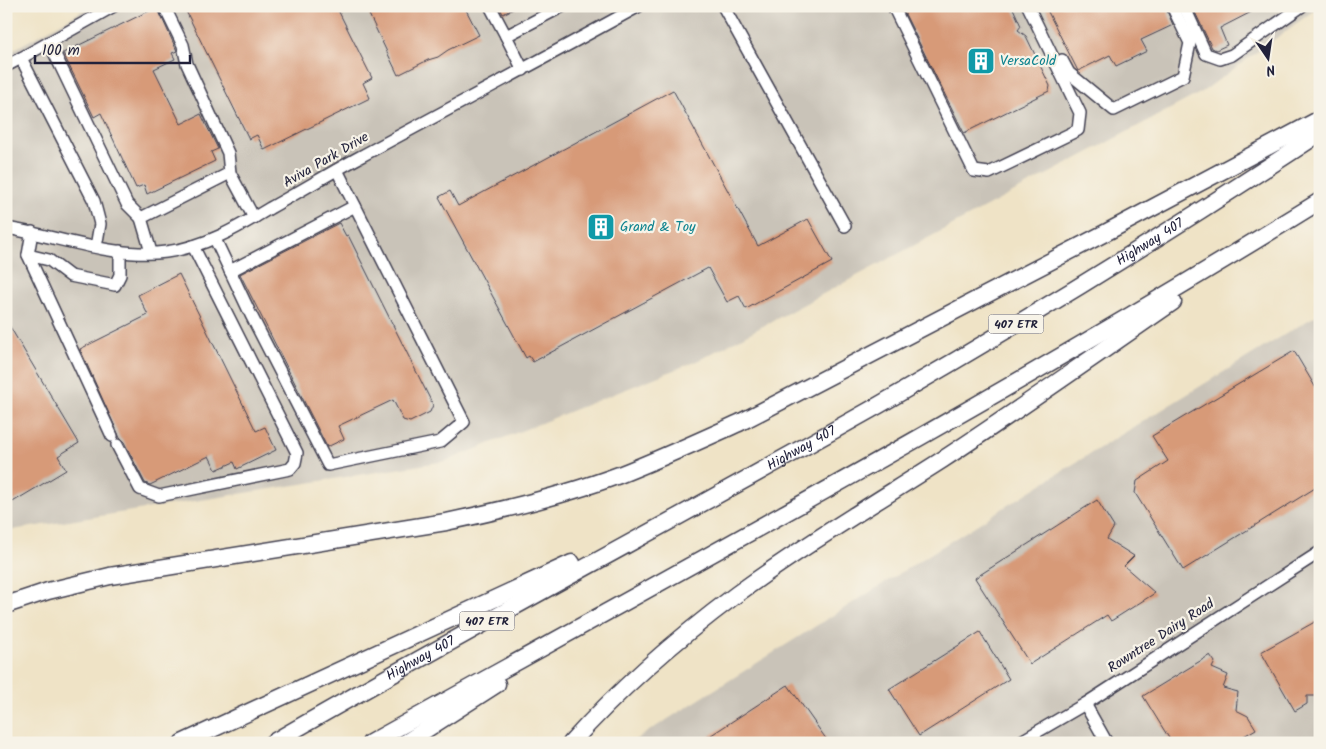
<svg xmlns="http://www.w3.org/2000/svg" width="1326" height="749" font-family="Kalam,sans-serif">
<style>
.industrial{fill:#c9c3b8}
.building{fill:#d79a78}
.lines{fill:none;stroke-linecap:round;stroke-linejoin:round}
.minor-casing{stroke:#413f50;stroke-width:14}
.highway-casing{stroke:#413f50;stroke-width:19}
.minor{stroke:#fff;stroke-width:11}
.highway{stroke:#fff;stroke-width:16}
.labels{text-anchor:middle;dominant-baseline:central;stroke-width:4.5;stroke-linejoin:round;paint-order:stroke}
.shield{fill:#f7f3e8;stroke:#62616f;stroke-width:1}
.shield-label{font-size:12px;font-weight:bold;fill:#22223b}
.culture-label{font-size:14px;fill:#0d838f;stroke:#f7f3e8;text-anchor:start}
.street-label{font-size:14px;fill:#22223b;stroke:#f7f3e8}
</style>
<rect width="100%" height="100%" fill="#f7f3e8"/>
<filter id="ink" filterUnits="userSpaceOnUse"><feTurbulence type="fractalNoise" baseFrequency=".02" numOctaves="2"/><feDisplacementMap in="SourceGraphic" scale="10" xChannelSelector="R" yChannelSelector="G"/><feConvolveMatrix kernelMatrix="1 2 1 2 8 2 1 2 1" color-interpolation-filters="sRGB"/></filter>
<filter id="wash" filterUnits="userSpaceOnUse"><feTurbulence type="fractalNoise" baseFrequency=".0096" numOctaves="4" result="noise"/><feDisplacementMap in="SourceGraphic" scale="20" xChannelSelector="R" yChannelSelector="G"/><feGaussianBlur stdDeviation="1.12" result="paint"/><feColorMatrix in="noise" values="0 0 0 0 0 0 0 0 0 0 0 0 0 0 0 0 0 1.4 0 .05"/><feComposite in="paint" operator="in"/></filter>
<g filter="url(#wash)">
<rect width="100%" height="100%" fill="#efe3c6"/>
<g class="industrial">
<polygon points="91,6 1320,6 1202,92 699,360 446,461 6,531 6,54"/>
<polygon points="1320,313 1320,743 630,743 1067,468"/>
</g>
<g id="blocks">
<g class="building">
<polygon points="196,6 336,6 372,78 363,83 370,98 264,150 257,135 249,139 186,11"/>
<polygon points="365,6 464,6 479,35 448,50 438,57 428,60 398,75"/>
<polygon points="499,6 519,6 503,14"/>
<polygon points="901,6 1012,6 1021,26 1018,30 1026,36 1050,86 1049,91 964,133"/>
<polygon points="1045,6 1165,6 1173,25 1141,40 1147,51 1116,66 1110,55 1078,71"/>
<polygon points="1192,6 1263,6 1220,28 1227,45 1216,50 1212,48"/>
<polygon points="157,7 177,51 172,53 175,59 154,69 181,124 201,114 218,149 211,152 215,161 147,194 144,185 136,188 101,113 94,117 63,53"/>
<polygon points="673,90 758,246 808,219 832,262 746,309 739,296 727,302 708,268 533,362 529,356 526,358 439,197 450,191 458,206"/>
<polygon points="339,223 346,236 348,235 433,405 430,412 410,422 403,420 393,400 338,426 344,439 327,447 240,274"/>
<polygon points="179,274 256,431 265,427 276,450 237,469 234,462 216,470 209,456 150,485 145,483 124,442 120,438 80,349 148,315 138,295"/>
<polygon points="6,320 79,443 58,456 66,470 6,506"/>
<polygon points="1294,351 1320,395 1320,485 1183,570 1135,493 1137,481 1168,461 1152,436"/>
<polygon points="1097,500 1114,527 1107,539 1134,556 1124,566 1155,593 1111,621 1107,615 1030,664 975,578"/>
<polygon points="1320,619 1320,696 1307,696 1307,704 1295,711 1261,652"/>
<polygon points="980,632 1009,679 919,736 889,689"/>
<polygon points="1210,655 1215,662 1212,668 1228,675 1223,688 1238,692 1236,710 1248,716 1256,729 1244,736 1248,743 1172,743 1143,696"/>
<polygon points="788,685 829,743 699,743"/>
</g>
</g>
</g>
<g filter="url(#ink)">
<use href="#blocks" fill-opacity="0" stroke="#413f50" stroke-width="1"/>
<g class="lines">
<defs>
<g id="minor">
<polyline points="164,6 183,45 187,64 228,153 230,173 254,218"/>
<polyline points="490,6 506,36"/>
<polyline points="723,6 845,226"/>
<polyline points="893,6 974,171 989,173 1078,130 1080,113 1028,6"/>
<polyline points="1184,6 1206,54 1220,59 1232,55 1302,6"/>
<polyline points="49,42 127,204 141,218"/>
<polyline points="21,58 114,6"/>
<polyline points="1062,60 1069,73 1114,110 1183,76 1190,43 1172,6"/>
<polyline points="6,66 21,58 94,201 100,224 96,247"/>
<polyline points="523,70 506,36 563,6"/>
<path d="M6,228C57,236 116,259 166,252C205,247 237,228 270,208C299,192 327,175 356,159C450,108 545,58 639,6"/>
<polyline points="32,232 28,255 112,436"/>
<polyline points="215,239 251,315 328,465 440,442 464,422 337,170"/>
<polyline points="151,252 141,218 230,173"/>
<polyline points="28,255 49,260 70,276 115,285 120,275 120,251"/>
<polyline points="230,271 355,206"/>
<polyline points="117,445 140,489 159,496 290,469 295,463 297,453 193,246"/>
<polyline points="1085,704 1107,743"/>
<polyline points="1018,743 1085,704 1320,552"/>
</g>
<g id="highway">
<path d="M6,605L48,591L110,576L446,522C504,510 563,496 619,475C660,459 699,441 739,423L1105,233L1320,119"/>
<polyline points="182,743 572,563"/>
<path id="s1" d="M272,743C472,627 677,519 879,405C1029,319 1176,228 1320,133"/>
<path d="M370,743C689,566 1010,393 1320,201"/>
<polyline points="405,743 497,684"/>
<path d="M571,743C620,688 678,638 737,594C803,546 873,504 942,460C1020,409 1096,355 1173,302"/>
</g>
</defs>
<use href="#minor" class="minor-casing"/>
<use href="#highway" class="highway-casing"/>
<use href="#minor" class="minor"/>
<use href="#highway" class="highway"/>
</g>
</g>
<defs>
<symbol id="building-square" viewBox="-11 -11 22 22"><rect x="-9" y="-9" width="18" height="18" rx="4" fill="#0f9aa8" stroke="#f7f3e8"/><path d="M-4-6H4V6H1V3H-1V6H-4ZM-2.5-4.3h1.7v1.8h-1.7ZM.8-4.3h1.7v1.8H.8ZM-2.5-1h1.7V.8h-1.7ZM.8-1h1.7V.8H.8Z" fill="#fff"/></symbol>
</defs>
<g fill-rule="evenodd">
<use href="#building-square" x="965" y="45" width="32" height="32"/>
<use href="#building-square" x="585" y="211" width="32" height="32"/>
</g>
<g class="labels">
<g class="shield">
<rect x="988.5" y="314.5" width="55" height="19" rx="4"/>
<rect x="459.5" y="611.5" width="55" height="19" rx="4"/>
</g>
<g class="shield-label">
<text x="1016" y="324">407 ETR</text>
<text x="487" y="621">407 ETR</text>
</g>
<g class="culture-label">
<text x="1000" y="61">VersaCold</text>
<text x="620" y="227">Grand &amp; Toy</text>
</g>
<g class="street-label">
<text transform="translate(326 160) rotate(-30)">Aviva Park Drive</text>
<text stroke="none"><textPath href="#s1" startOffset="1011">Highway 407</textPath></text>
<text stroke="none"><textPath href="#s1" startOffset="606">Highway 407</textPath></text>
<text transform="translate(1161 636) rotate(-33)">Rowntree Dairy Road</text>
<text stroke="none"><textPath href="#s1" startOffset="171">Highway 407</textPath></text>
</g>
</g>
<rect width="1326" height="749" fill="none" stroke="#f7f3e8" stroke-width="25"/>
<g transform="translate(1268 58) rotate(167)" stroke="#f7f3e8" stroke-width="4" paint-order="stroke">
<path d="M0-4L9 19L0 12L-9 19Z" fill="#22223b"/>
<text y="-8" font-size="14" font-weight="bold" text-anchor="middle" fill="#22223b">N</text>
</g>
<path d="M35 55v8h155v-8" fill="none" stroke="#22223b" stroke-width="2.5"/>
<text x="42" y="55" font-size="15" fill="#22223b" stroke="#f7f3e8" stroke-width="4" paint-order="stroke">100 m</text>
</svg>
